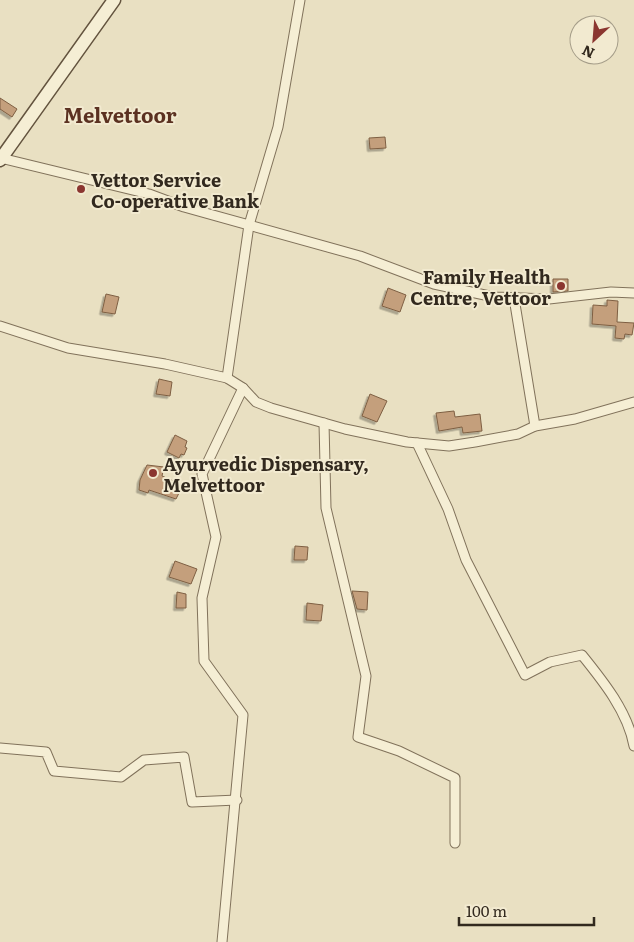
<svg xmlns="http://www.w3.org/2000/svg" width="634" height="942" font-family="Literata,serif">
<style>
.building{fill:#c49f7b;stroke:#7e5f43;filter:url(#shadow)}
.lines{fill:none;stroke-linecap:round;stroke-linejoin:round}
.street-casing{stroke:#81725b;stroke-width:11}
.secondary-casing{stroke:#63533e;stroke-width:15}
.street{stroke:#f5eed4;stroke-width:9}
.secondary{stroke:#f5eed4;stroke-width:12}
.poi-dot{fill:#8b3630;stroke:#f2ead0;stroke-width:2}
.labels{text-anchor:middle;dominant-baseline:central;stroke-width:4;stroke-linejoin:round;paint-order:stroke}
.poi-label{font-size:18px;font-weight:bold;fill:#32291e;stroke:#f2ead0;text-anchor:start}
.quarter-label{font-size:20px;font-weight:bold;fill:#5b3121;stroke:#f2ead0}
</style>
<defs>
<filter id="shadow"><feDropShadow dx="-2.5" dy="2.5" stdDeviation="0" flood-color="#0004"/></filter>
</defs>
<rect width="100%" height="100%" fill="#e9e0c2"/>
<g class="building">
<polygon points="0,98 17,109 12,117 0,109"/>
<polygon points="385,137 386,148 370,149 369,138"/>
<polygon points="553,279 568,279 568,291 553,292"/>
<polygon points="388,288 406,295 400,312 382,306"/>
<polygon points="106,294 119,297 115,314 102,312"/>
<polygon points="607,300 618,301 617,322 634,323 632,335 625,334 624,339 615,338 616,326 592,324 593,305 607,306"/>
<polygon points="159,379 172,382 170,396 156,394"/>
<polygon points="370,394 387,401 377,422 362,416"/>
<polygon points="454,411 455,417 480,414 482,431 463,433 462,427 439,431 436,413"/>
<polygon points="175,435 187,441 185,447 187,448 184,455 181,454 179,458 167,452"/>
<polygon points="147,465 164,467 162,476 183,485 176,499 149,490 148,493 139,490 140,480"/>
<polygon points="295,546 308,547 307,560 294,560"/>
<polygon points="175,561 197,569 191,584 169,577"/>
<polygon points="352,591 368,592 367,610 357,609"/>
<polygon points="177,592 186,594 186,608 176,608"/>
<polygon points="307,603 323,605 321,621 306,620"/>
</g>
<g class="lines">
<defs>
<g id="street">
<polyline points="1,158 149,194 184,207 360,256 434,284 494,297 549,299 611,292 634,293"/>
<polyline points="514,298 535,426"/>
<polyline points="0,326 68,348 165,364 227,378 243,388 256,402 271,408 345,429 407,442 449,446 475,442 518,434 535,426 575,419 634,402"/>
<polyline points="227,378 249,225 278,127 300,0"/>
<polyline points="324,423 326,508 366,676 358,737 399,751 455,778 455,843"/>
<path d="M417,443L448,509L466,560L525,675L550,662L582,655C603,681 628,712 634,746"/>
<polyline points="0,748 46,752 54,771 121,777 144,760 184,757 192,802 237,800"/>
<polyline points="222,942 243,715 204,661 202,598 216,537 202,474 243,388"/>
</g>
<polyline id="secondary" points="0,160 114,0"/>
</defs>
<use href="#street" class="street-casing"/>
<use href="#secondary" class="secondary-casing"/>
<use href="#street" class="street"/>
<use href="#secondary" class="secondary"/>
</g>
<g class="poi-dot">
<circle cx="81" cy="189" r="5"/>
<circle cx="561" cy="286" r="5"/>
<circle cx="153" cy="473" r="5"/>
</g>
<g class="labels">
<g class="poi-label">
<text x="91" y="179">Vettor Service<tspan x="91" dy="21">Co-operative Bank</tspan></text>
<text x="551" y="276" text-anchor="end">Family Health<tspan x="551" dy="21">Centre, Vettoor</tspan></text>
<text x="163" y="463">Ayurvedic Dispensary,<tspan x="163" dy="21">Melvettoor</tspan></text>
</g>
<g class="quarter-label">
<text x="120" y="114">Melvettoor</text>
</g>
</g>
<g transform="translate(594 40) rotate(206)"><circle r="24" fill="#f2ead0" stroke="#a59d89"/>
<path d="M0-4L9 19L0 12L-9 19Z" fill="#8b3630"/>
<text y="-8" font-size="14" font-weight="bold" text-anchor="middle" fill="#32291e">N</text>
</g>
<path d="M459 917v8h135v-8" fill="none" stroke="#32291e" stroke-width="2.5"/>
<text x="466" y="917" font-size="15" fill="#32291e" stroke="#f2ead0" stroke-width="4" paint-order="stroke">100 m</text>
</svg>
